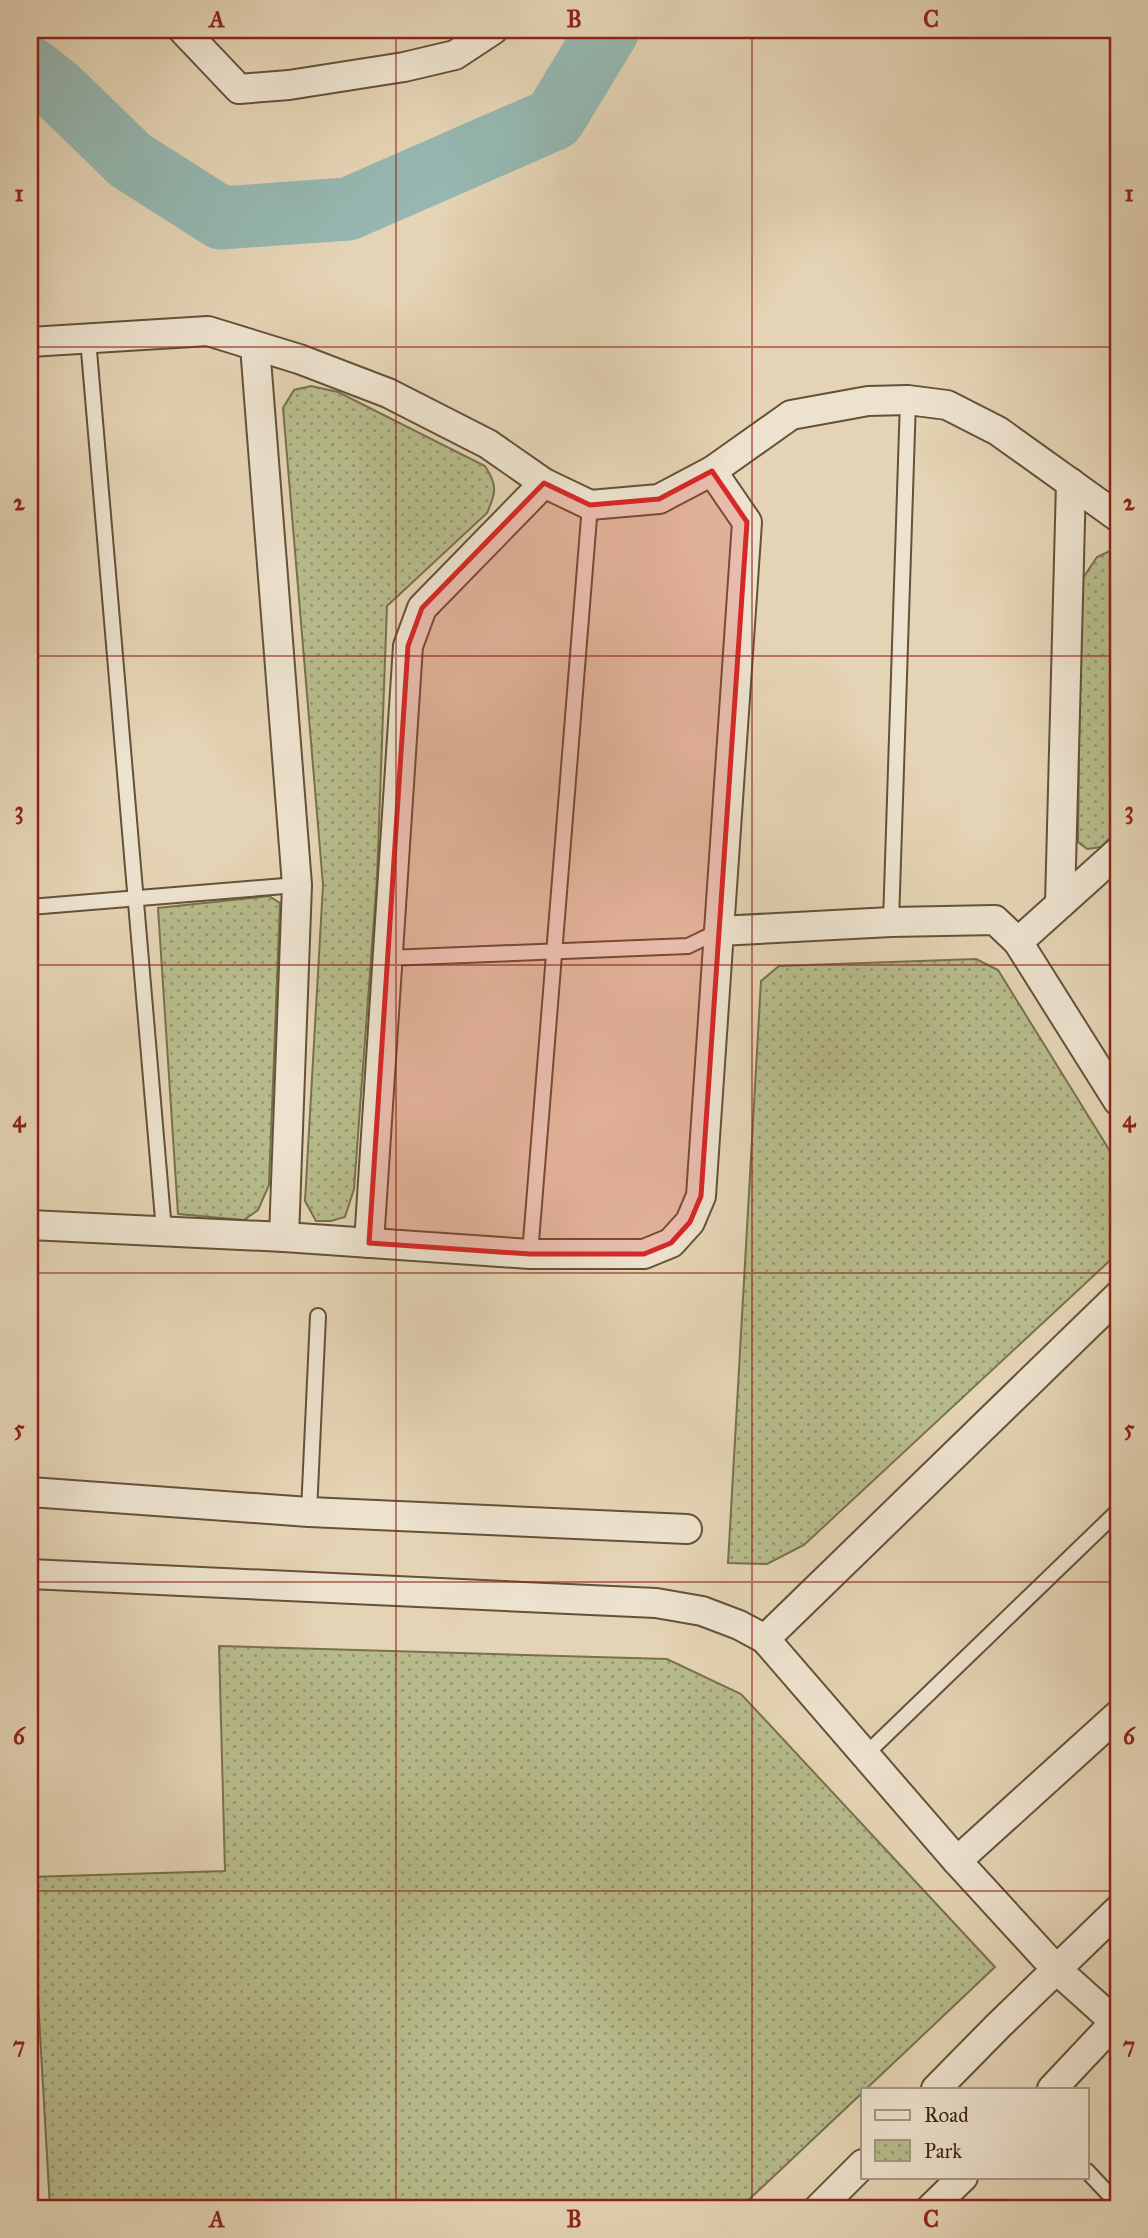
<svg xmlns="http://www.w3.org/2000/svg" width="1148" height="2238" font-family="'IM FELL Great Primer',serif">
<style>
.park{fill:url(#park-dots);stroke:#78714c;stroke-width:2}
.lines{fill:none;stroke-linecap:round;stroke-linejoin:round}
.river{stroke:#95b7b0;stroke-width:63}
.service-casing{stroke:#645238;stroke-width:18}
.minor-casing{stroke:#645238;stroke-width:32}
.service{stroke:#ede2ce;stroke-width:14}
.minor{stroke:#ede2ce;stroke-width:28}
.marked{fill:#d62828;fill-opacity:0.2;stroke:#d62828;stroke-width:5;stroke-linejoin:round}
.grid{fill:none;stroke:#8f2418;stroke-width:2;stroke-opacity:0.55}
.neatline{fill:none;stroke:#8f2418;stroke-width:2.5}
.grid-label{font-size:23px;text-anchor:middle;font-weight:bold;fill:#8f2418}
</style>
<defs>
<pattern id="park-dots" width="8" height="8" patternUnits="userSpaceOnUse" patternTransform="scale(1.75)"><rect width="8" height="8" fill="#b7bb8b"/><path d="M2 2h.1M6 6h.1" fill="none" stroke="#969870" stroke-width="1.8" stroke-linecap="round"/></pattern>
</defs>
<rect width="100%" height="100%" fill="#e4d3b4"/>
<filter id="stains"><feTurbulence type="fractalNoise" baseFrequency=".00286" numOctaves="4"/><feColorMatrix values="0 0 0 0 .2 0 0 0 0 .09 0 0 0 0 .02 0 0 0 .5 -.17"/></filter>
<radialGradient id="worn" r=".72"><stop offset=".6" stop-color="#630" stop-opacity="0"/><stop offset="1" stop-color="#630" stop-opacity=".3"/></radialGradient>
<g class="park">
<path d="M311,386L338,392L485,466C498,486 496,493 487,513L387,606L377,878L354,1189L345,1217L331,1221H316L305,1201L323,885L283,408L294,390Z"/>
<polygon points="1118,547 1118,830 1101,847 1087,849 1078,842 1081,581 1097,557"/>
<polygon points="269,896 280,903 269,1185 258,1210 244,1220 178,1214 158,908"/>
<polygon points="976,959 998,970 1118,1164 1118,1253 804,1545 767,1564 728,1563 761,981 779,966"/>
<polygon points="219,1646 667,1659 741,1694 995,1967 866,2089 863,2089 863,2092 740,2208 50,2208 31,1877 225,1871"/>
</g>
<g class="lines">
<polyline class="river" points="30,68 59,91 130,160 221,218 348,209 554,119 608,30"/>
<defs>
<g id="service">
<polyline points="88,339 164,1231"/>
<polyline points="30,907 297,885"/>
<polyline points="891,922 908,400"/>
<polyline points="388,958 688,946 719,931"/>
<polyline points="530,1254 590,505"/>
<polyline points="309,1512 318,1316"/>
<polyline points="864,1756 1118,1511"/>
<polyline points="1087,2171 1118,2204"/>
</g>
<g id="minor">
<polyline points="183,30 239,89 289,85 404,67 455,55 493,30"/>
<polyline points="30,342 208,331 299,359 388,393 488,444 544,483 590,505 659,499 712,471 791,415 868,401 908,400 947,405 998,431 1118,517"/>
<polyline points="255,346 297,885 284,1237"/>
<polyline points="712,471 747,522 719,931"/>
<polyline points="1060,904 1071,483"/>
<polyline points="1018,942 1118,852"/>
<polyline points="30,1225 284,1237 530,1254 644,1254 671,1243 690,1222 701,1196 719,931 891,922 995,920 1018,942 1118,1101"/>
<polyline points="369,1243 408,646 422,608 544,483"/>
<polyline points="30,1492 309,1512 687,1529"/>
<polyline points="30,1574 656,1603 702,1611 739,1625 765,1639 957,1861 1056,1969 1115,2022 1052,2089"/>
<polyline points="765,1639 1118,1296"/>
<polyline points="957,1861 1118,1715"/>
<polyline points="936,2089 999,2025 1118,1910"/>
<polyline points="819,2208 863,2164"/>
<polyline points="931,2208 963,2177"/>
</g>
</defs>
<use href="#service" class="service-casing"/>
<use href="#minor" class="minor-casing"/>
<use href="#service" class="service"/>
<use href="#minor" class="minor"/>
</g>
<path class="marked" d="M712,471L747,522L701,1196L690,1222L671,1243L644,1254H530L369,1243L408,646L422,608L544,483L590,505L659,499Z"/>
<path class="grid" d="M396,30V2208M752,30V2208M30,347H1118M30,656H1118M30,965H1118M30,1273H1118M30,1582H1118M30,1891H1118"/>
<rect width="1148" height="2238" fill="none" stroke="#e4d3b4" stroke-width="77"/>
<rect x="861" y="2088" width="228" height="91" fill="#ede2ce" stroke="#a59781" stroke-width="2"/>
<rect x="875" y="2110" width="35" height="10" fill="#ede2ce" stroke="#a59781" stroke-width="2"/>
<text x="924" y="2122" font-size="21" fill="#3a270e">Road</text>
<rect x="875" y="2140" width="35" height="21" fill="url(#park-dots)" stroke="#a59781" stroke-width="2"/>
<text x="924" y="2158" font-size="21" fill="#3a270e">Park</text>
<rect x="38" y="38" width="1072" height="2162" class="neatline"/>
<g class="grid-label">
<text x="217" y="27">A</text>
<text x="574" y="27">B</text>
<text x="931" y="27">C</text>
<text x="19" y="201">1</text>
<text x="1129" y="201">1</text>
<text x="19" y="510">2</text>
<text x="1129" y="510">2</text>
<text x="19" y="818">3</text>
<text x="1129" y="818">3</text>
<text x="19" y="1127">4</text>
<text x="1129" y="1127">4</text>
<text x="19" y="1436">5</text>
<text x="1129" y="1436">5</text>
<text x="19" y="1744">6</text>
<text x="1129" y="1744">6</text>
<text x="19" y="2053">7</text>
<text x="1129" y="2053">7</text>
<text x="217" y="2227">A</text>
<text x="574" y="2227">B</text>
<text x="931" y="2227">C</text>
</g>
<rect width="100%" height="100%" filter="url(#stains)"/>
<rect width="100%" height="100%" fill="url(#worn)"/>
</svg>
